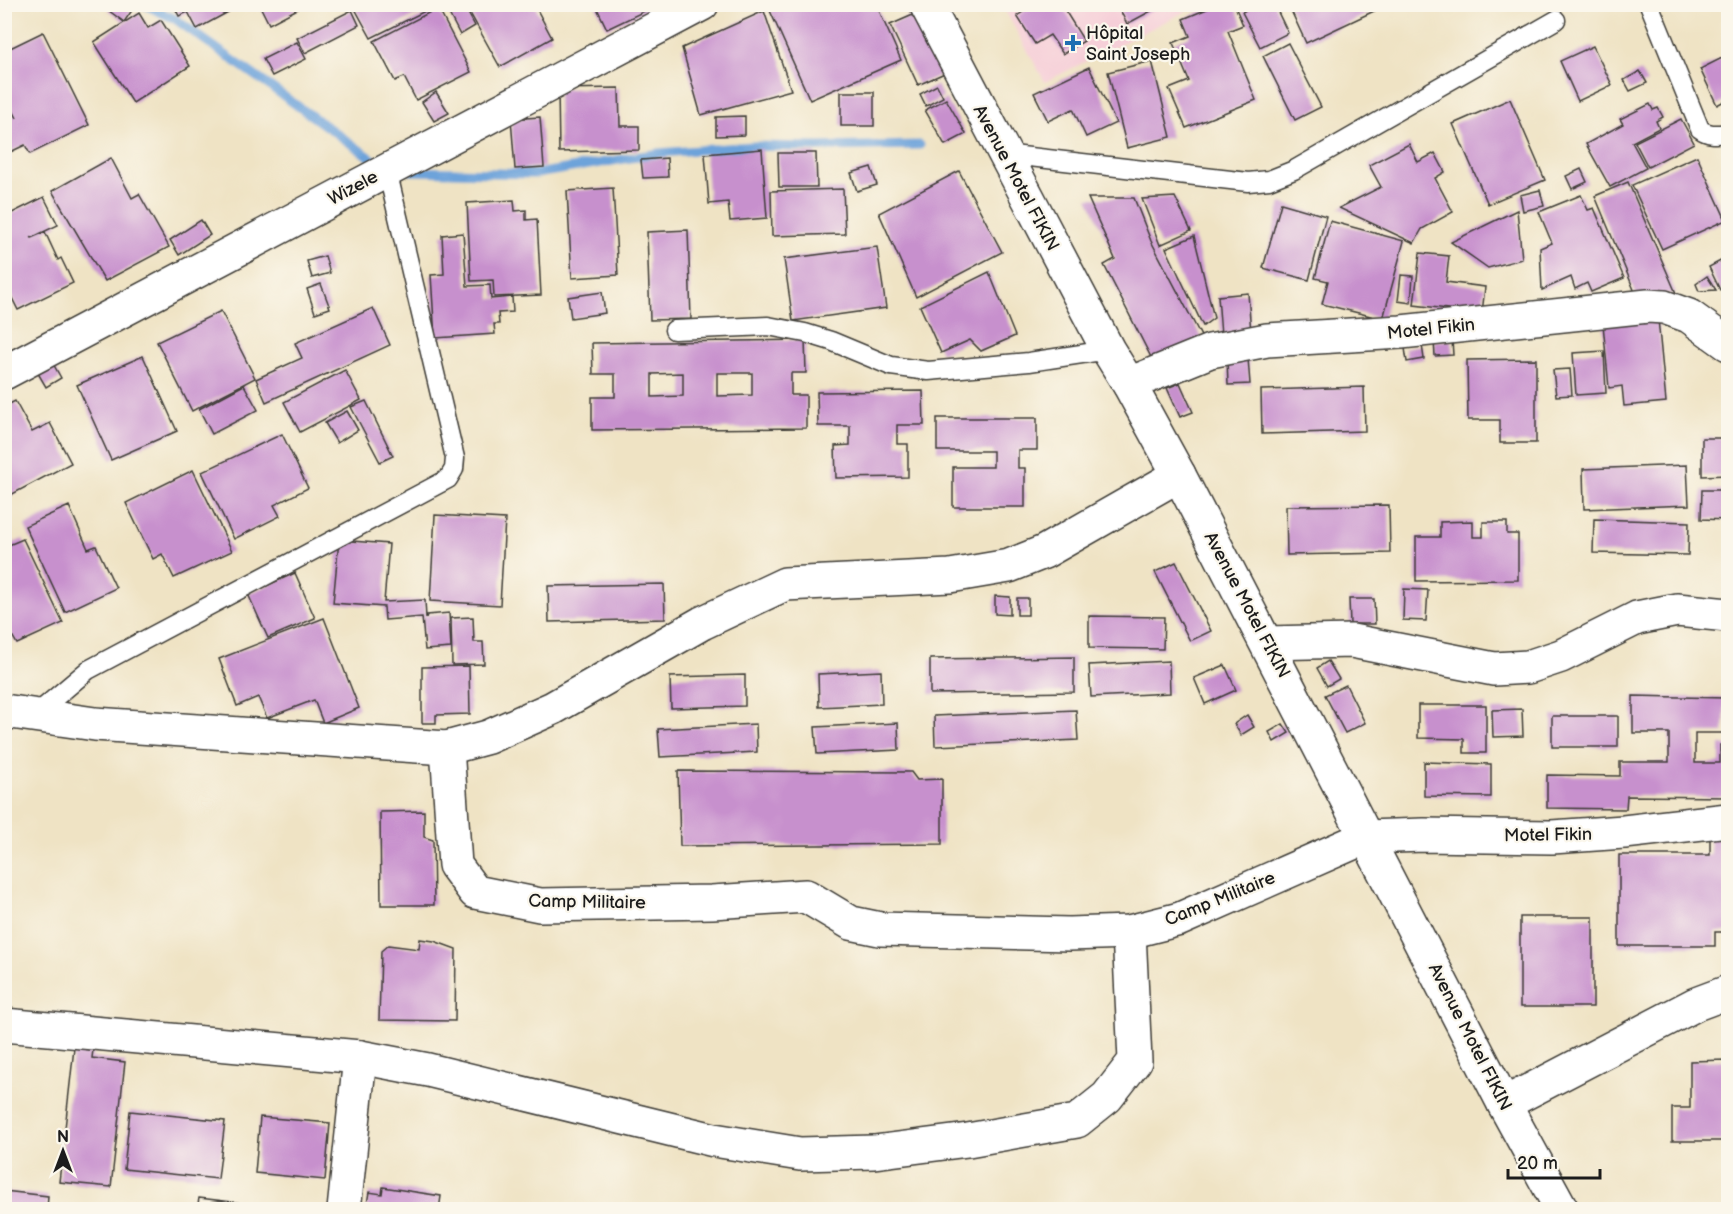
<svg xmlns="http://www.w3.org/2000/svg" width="1733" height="1214" font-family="'Balsamiq Sans',sans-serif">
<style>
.built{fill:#f6cfd8}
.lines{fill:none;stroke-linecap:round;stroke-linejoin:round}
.stream{stroke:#6da3da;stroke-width:9}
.building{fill:#c790cd;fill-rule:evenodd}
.lane-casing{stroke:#3c3a35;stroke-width:21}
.street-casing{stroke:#3c3a35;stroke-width:36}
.lane{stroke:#fff;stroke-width:18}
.street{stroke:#fff;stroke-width:33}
.poi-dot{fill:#1f6fb2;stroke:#fbf7ec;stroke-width:2}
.labels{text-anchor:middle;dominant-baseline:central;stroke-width:4.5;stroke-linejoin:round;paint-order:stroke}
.poi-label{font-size:18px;fill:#1c1c1c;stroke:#fbf7ec;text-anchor:start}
.street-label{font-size:18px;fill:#1c1c1c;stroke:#fbf7ec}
</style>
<rect width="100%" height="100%" fill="#fbf7ec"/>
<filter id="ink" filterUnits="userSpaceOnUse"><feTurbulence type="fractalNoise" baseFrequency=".0167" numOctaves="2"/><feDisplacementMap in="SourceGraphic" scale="12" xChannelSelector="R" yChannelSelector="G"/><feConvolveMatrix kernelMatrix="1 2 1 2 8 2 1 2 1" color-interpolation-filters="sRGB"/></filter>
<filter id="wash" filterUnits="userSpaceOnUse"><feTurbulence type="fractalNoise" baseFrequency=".008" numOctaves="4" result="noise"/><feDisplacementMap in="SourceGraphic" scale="24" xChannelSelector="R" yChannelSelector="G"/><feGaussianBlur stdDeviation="1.35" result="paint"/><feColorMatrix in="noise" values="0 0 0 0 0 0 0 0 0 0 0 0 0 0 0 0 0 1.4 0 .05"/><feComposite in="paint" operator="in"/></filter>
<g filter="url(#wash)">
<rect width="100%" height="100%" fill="#efe3c4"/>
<polygon class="built" points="1002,5 1198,5 1045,82"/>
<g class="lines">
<g class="stream">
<polyline points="143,4 175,19 381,165"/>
<polyline points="411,171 536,174 659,153 753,146 818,147 920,145"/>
</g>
</g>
<g id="blocks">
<g class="building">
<polygon points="112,4 133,4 135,6 124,22 108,10"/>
<polygon points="173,4 243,4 197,29 188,12 179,16"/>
<polygon points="259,4 307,4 269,24"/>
<polygon points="444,4 463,4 475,26 460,35"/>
<polygon points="465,4 534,4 552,38 500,67"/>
<polygon points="595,4 647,4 649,9 607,29"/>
<polygon points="767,4 876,4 901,60 810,100"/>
<polygon points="1035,4 1061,4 1084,41 1063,54 1050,35 1035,44 1017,16"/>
<polygon points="1117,4 1164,4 1127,24"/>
<polygon points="1219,4 1234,4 1243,25 1228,31 1256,100 1186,128 1169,89 1189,81 1173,43 1190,36 1183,19"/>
<polygon points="1257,4 1274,4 1288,33 1260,47 1242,12"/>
<polygon points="1288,4 1389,4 1306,43"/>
<polygon points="353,5 437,5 371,38"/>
<polygon points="438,8 471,72 416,100 404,77 395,81 374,41"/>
<polygon points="352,10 359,25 305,53 297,38"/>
<polygon points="764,11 791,90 701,115 682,48"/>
<polygon points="922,11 949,71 918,85 890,25"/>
<polygon points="139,13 148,28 161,20 190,66 133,103 94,42"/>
<polygon points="43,32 89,125 30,154 25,145 4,155 4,95 17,118 4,93 4,51"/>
<polygon points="297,42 306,59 272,76 263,59"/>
<polygon points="1288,43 1321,107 1295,120 1263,56"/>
<polygon points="1593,46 1612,85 1578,101 1560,61"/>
<polygon points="1728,55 1728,99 1717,105 1700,69"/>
<polygon points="1152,61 1171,137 1127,148 1108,72"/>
<polygon points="1089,67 1116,123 1086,137 1073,109 1048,121 1034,93"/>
<polygon points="1640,71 1647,83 1630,91 1624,80"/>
<polygon points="937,85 943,97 926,106 920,94"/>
<polygon points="619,88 620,126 639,126 639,150 559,152 558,89"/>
<polygon points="436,92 449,113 434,121 422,102"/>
<rect x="841" y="92" width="33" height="34"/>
<polygon points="946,99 966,134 945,145 925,110"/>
<polygon points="1510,99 1545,180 1488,204 1453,124"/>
<polygon points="1650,104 1653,110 1658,108 1663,117 1656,121 1659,128 1632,142 1646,168 1610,187 1586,144 1623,124 1620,119"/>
<polygon points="745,116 745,135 716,136 716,117"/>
<polygon points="540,117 544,167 515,169 511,119"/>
<polygon points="1681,119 1694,143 1648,167 1635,142"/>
<polygon points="1409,144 1418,162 1435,153 1445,172 1435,178 1453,212 1422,229 1414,243 1339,208 1381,187 1369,165"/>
<polygon points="762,149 767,218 730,221 728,202 709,204 705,154"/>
<polygon points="778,153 816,153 817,187 779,187"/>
<polygon points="1697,156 1726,220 1662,249 1632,185"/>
<polygon points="111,158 132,198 139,194 169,247 105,281 52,191"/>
<polygon points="667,158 668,177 643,178 641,160"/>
<polygon points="871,167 877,185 857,191 851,173"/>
<polygon points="1581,169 1587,182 1572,189 1566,176"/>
<polygon points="959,171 1002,252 916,297 879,213"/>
<polygon points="1628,182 1676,293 1637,297 1595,196"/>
<polygon points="613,188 618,275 572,278 567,191"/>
<polygon points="843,189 845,234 772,236 771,191"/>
<polygon points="1540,190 1544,206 1523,211 1520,195"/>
<polygon points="1581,195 1588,210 1594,208 1624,278 1591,292 1587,283 1575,289 1571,277 1542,290 1540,248 1552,243 1539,212"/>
<polygon points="44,197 58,225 31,238 45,232 58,260 61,258 73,283 18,310 4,282 4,217"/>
<polygon points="1175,197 1191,231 1160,245 1142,199"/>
<polygon points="1088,198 1134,198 1151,241 1204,342 1156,367 1104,265 1115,259"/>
<polygon points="514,200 515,211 526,210 526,220 537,219 541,295 494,297 493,280 471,281 467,203"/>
<polygon points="1281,203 1326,216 1309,280 1263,268"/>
<polygon points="1517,210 1522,259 1488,268 1451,242"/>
<polygon points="201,220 210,235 179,255 170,240"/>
<polygon points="1330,221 1404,241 1383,319 1322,304 1328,281 1315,278"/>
<polygon points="688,230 691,319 650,320 647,232"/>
<polygon points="463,233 467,286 490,285 491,299 512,297 513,312 498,313 499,324 494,324 495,334 435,338 431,275 444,274 442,235"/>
<polygon points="1194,236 1214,318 1203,326 1166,248"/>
<polygon points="877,247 886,308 793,321 784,259"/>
<polygon points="1420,253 1449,256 1446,282 1485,287 1482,313 1414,305"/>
<polygon points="325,256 330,273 312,278 307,261"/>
<polygon points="1728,257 1728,289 1720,290 1709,267"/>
<polygon points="989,272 1015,336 981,351 970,340 941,353 920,306"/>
<polygon points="1401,275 1413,276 1411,303 1398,301"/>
<polygon points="1707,276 1716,290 1699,291 1696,284"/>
<polygon points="321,284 330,308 315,313 307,289"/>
<polygon points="602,292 605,313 571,318 568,297"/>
<polygon points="1248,293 1251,333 1221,335 1218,296"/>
<polygon points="373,308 390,345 266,402 256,379 302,358 295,343"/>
<polygon points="221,311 255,378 192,411 157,342"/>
<polygon points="1658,319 1666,402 1624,406 1622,386 1609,388 1603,324"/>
<path d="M805,340L806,373H791V395H806V428L592,430V397H615V374H593L592,343ZM683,373V396L652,397V374ZM717,373H752V395L717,396Z"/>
<polygon points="1452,340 1453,355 1435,356 1434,341"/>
<polygon points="1422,345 1424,359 1407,362 1405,348"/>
<polygon points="1604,351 1606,393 1576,395 1573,353"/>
<polygon points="143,356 177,431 111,460 77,385"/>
<polygon points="1248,358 1250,384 1228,385 1227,359"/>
<polygon points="1536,359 1536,443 1500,443 1500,420 1468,420 1467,360"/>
<polygon points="51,360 61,378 46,387 35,368"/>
<polygon points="1570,369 1572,395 1556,396 1553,370"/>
<polygon points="345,370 361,400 300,432 284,402"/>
<polygon points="1180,383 1193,412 1180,417 1167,388"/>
<polygon points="244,385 258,410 212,434 199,409"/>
<polygon points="1364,387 1365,431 1262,434 1261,390"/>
<polygon points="923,391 924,425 897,425 897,444 908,444 908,477 836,478 835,446 850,445 850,426 818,426 817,392"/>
<polygon points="15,401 32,432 50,423 71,463 5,498 4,407"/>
<polygon points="366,401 393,456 380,462 351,407"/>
<polygon points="347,411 358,430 337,443 325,423"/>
<polygon points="937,418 1037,418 1037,450 1018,450 1018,468 1025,468 1025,507 953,507 953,467 993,467 993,451 937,451"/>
<polygon points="282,434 308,488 274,505 280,516 234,539 202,472"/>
<polygon points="1702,438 1728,438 1728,475 1702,476"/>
<polygon points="1687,465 1689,505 1584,509 1583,469"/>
<polygon points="193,470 232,551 174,578 162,554 153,559 126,503"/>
<polygon points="1702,490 1728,490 1728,520 1701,519"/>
<polygon points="1389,505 1390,553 1287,555 1286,506"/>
<polygon points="69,506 88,549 96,546 116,588 65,612 25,526"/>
<polygon points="435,515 505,519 500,605 430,601"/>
<polygon points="1594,519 1689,522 1688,555 1593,553"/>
<polygon points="1473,521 1473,537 1483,537 1483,522 1507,522 1507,534 1518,534 1518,580 1416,581 1416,537 1440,537 1440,522"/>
<polygon points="23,539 63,623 17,644 4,621 4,547"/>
<polygon points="339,540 389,544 384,602 425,600 426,618 427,615 449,613 451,648 425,650 422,617 385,620 384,607 333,603"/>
<polygon points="1176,562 1211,631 1190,641 1155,572"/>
<polygon points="295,573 315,618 268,638 248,594"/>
<polygon points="664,584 665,619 549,622 548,586"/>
<polygon points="1404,589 1428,590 1426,621 1403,620"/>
<polygon points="995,596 1010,597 1010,615 995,614"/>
<rect x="1017" y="598" width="11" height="17"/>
<polygon points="1349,599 1374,599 1375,624 1350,624"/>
<polygon points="1089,616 1164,617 1163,649 1089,648"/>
<polygon points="473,617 474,642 483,642 484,664 452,665 451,618"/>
<polygon points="324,618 359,708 323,723 314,700 267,718 258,697 237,706 219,659"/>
<polygon points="1074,657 1074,692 930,694 930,659"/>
<polygon points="1169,661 1170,693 1091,697 1089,665"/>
<polygon points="1328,661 1339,679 1327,686 1317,668"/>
<polygon points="1225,665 1236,690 1205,704 1194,678"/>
<polygon points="469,666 470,714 436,715 436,723 422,723 422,667"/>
<polygon points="881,671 882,704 819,707 818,674"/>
<polygon points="745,675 745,706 671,708 670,677"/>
<polygon points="1346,685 1365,723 1345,733 1325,695"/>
<polygon points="1633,696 1725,698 1724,733 1695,733 1695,763 1720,763 1720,745 1728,745 1728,797 1627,796 1626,809 1547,808 1547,775 1620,776 1620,762 1669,762 1669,733 1633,733"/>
<polygon points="1418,705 1486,705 1486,753 1464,753 1464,739 1418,738"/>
<polygon points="1522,709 1523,736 1493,737 1492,710"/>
<polygon points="1076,710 1078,740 935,746 934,716"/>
<polygon points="1247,715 1254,727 1241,735 1234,724"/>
<rect x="1552" y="716" width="66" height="31"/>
<polygon points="898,723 899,750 817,754 815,727"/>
<polygon points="756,724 757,752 660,757 658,729"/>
<polygon points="1283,724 1289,733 1274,742 1269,732"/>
<polygon points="1424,762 1491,764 1491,797 1424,796"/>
<polygon points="678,771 911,772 917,780 942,779 942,844 680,846"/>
<polygon points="424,811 424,837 433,840 434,905 381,905 380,812"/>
<polygon points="1710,837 1728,837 1728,932 1715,932 1715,946 1619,946 1619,855 1710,855"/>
<rect x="1520" y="917" width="73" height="90"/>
<polygon points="420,939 434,941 456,949 455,1021 379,1020 381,951 388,945 419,949"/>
<polygon points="74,1048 93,1050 92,1058 125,1062 111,1187 59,1182"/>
<polygon points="1728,1060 1728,1141 1672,1141 1672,1108 1690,1108 1690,1061"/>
<polygon points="130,1111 225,1121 218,1179 124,1169"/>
<polygon points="260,1117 330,1123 325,1180 255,1173"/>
<polygon points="383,1187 441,1196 439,1210 366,1210 369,1192 382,1194"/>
<polygon points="4,1191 48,1196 47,1210 4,1210"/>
<polygon points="199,1198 241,1203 240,1210 197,1210"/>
</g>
</g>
</g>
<g filter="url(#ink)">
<use href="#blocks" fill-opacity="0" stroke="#3c3a35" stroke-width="1.5"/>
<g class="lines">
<defs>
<g id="lane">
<path d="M1649,4L1700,129C1709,136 1718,134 1728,133"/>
<polyline points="1004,154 1248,182 1269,180 1294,170 1556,20"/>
<polyline points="674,330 768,326 805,333 831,341 891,366 928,371 1029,362 1108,350"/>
<polyline points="36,714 88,670 448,479 454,469 455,458 387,170"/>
</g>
<g id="street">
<polyline points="926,4 1108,350 1129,384 1179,475 1504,1104 1562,1210"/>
<polyline points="4,373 702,4"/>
<polyline points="1129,384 1210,351 1267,340 1401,332 1648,306 1664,307 1689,316 1728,344"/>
<polyline points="1179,475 1044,552 1009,566 950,576 785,584 702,623 553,708 488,737 447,748 455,865 475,892 540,905 712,902 806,896 851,923 880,929 1069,934 1129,932 1180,919 1366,837 1424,835 1552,837 1624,832 1728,820"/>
<polyline points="1267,643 1352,641 1494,669 1528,667 1561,656 1637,618 1677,610 1728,615"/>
<polyline points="4,711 95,724 447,748"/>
<polyline points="4,1025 360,1057 428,1070 714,1140 800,1154 874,1152 968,1140 1077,1121 1107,1097 1135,1061 1129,932"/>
<polyline points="1504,1104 1696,1004 1728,992"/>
<polyline points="344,1210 360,1057"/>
</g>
</defs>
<use href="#lane" class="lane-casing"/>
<use href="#street" class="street-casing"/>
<use href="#lane" class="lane"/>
<use href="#street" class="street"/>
</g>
</g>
<path class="poi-dot" d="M1070 34h6v6h6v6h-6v6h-6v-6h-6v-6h6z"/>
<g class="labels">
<g class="poi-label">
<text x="1086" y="33">Hôpital<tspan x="1086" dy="21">Saint Joseph</tspan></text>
</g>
<g class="street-label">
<text transform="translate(1016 178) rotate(62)">Avenue Motel FIKIN</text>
<text transform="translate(353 188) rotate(-28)">Wizele</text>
<text transform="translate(1431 329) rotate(-6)">Motel Fikin</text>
<text transform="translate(1247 605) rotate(62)">Avenue Motel FIKIN</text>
<text transform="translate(1548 835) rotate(-1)">Motel Fikin</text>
<text transform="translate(1220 899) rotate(-22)">Camp Militaire</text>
<text transform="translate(587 902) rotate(1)">Camp Militaire</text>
<text transform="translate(1470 1037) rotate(63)">Avenue Motel FIKIN</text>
</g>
</g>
<rect width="1733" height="1214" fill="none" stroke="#fbf7ec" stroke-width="24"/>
<g transform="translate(63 1151)" stroke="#fbf7ec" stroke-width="4.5" paint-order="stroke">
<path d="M0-4.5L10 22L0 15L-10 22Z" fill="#1c1c1c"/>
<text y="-9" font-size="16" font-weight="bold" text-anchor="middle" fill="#1c1c1c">N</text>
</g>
<path d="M1508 1169v9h92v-9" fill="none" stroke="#1c1c1c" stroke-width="3"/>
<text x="1517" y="1169" font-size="18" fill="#1c1c1c" stroke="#fbf7ec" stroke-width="4.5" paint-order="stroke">20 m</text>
</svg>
